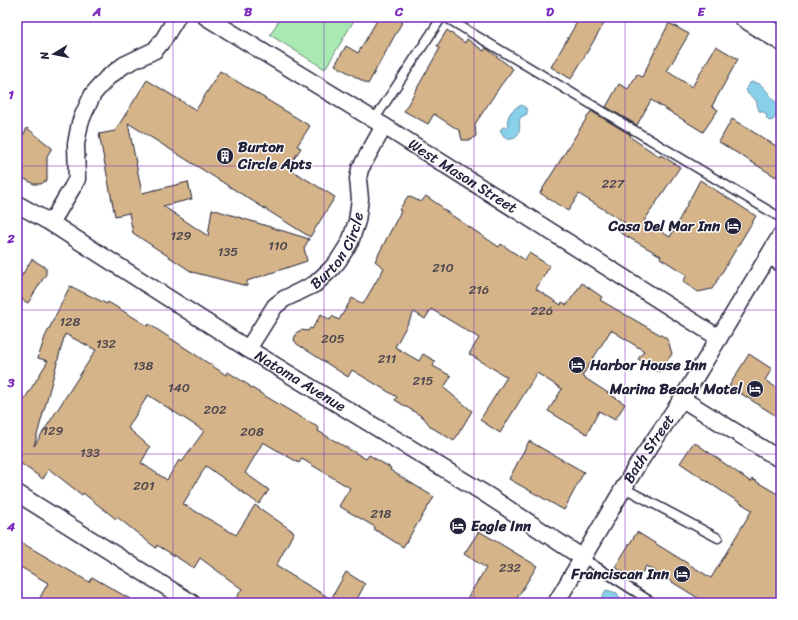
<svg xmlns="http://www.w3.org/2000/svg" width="798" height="620" font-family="Sriracha,sans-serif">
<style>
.green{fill:#a9eab3;stroke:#668677}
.water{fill:#89d0ea;stroke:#608aa4}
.building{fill:#d4b488;stroke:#22223b;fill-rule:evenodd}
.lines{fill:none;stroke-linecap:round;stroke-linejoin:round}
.service-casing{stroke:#22223b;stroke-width:11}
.minor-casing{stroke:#22223b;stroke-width:19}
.secondary-casing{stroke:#22223b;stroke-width:25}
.service{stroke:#fff;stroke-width:8}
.minor{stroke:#fff;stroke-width:16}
.secondary{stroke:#fff;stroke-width:22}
.grid{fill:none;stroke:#7b2cbf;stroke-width:1;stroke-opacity:0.55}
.labels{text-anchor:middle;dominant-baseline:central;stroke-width:3;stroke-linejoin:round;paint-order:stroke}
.number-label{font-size:13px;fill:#4e464e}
.poi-label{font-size:15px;font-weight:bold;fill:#22223b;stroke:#fff;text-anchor:start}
.street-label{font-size:15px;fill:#22223b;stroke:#fff}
.neatline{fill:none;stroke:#7b2cbf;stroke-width:1.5}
.grid-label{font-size:13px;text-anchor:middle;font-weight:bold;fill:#7b2cbf}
</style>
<rect width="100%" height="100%" fill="#fff"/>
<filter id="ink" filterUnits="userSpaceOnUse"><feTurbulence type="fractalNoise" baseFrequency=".025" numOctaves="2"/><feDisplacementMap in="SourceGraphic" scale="8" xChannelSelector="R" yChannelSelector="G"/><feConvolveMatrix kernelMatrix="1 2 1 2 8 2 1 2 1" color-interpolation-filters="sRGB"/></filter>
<g filter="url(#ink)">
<polygon class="green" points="281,17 356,17 325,69 270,35"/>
<g class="water">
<path d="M752,82C765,82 769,98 778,104L780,110L773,120L769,121L767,119L766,113L759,111L756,100L748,94L746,89L748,84Z"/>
<path d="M522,105L527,109V114L521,117L519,120C521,131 519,140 505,138L500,130L503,127L508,128C506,117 510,109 522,105Z"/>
<polygon points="606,590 617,593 621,601 620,603 598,603"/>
</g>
<g class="building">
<polygon points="379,17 405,17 368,84 335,65 346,46 358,53"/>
<polygon points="580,17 608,17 571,79 551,67"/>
<polygon points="669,23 689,34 667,71 692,87 716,46 738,59 712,106 718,110 703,132 651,100 637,125 606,107 619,84 628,89 637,74 642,77"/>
<polygon points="447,30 465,43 467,39 484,51 486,48 513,69 501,85 475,124 476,136 471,140 462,140 460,131 434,114 428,124 404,111 440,48 437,46"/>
<polygon points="220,71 310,126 297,146 301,148 288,168 335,197 310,237 128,123 142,193 188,182 192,199 163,206 208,236 212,209 309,239 304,248 307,261 247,281 247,286 192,272 133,233 129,213 115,216 99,134 115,131 147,80 196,110"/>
<polygon points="591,111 631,135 630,137 660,157 661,155 680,167 644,221 670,237 700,180 756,216 712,289 698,292 683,282 687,275 660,258 661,256 619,232 624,222 579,194 568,211 540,193"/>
<polygon points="732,119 781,149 781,168 776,177 719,142"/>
<polygon points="27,128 52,148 47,156 47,180 41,184 34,184 17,175 17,129 24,134"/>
<polygon points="408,196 421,202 426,196 442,207 441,208 499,247 501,244 525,260 529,253 550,266 536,289 561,305 562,302 567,305 582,283 602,297 600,300 666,338 669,343 672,354 659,372 638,359 644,351 611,330 582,376 625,404 615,420 599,411 587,434 548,411 562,389 537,373 500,433 480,420 507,377 469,354 479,338 431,309 425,319 414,312 395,347 419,361 423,354 435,361 433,366 451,376 444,388 472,411 454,441 431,427 423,417 395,400 397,397 352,370 348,377 297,344 294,340 296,333 301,330 308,331 310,328 312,329 321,314 330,320 332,316 339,320 352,298 363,304 384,268 375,261 401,211 399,210"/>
<polygon points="32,259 46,268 46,274 28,303 17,297 17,283"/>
<path d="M70,286L107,304L108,302L148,326L149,324L226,375L228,372L250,386V387L319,428L318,431L366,459L369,455L391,468L390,470L434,497L403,547L374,529L375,527L339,506L350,488L302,459L299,463L263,442L245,473L269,490L259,504L206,466L183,504L236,535L255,505L294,532L276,566L331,599L346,572L365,584L355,603H246L236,598L242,589L200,558L194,568L157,545L156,548L117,517L116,519L83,493L82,495L49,469L43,479L17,461V395L24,400L48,361L38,358L45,337ZM65,334L96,350L34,446L57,363ZM148,395L204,431L182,462L179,460L167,480L141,463L150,447L128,428Z"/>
<polygon points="749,354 772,369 765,380 781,391 781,419 729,386"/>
<polygon points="529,441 584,472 564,510 509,479"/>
<polygon points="694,442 751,482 752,479 781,496 781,603 706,603 646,566 637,581 615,567 637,532 711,578 752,510 726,494 680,463"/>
<polygon points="479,531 537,566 514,603 464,603 486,568 464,554"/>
<polygon points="17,540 89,582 92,577 137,603 37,603 48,583 17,565"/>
</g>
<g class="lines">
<defs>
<g id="service">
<polyline points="445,17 781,218"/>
<polyline points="374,120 442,17"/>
<polyline points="767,259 781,268"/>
<polyline points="624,488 718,538"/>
<polyline points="583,558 653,603"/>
</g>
<g id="minor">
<path id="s1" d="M206,17L384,126L719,338"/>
<path id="s2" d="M17,204L51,223L248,349L487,495L583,558"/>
<polyline points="51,223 72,188 77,179 76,144 80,123 84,113 93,94 107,78 124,65 155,50 163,40 177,17"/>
<path id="s3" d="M248,349L275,306L284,299L315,284L331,269L338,261L350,242L357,221L360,199L358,179L360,169L384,126"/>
<polyline points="682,399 781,460"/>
<polyline points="17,493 192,603"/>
<path id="s4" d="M556,603L636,467L682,399L781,235"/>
</g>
<polyline id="secondary" points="746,17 781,39"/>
</defs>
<use href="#service" class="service-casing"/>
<use href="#minor" class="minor-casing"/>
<use href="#secondary" class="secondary-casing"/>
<use href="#service" class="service"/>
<use href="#minor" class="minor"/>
<use href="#secondary" class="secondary"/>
</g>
</g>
<path class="grid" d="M173,17V603M324,17V603M474,17V603M625,17V603M17,166H781M17,310H781M17,454H781"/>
<defs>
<symbol id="building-disc" viewBox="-11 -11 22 22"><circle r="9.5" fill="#22223b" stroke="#fff"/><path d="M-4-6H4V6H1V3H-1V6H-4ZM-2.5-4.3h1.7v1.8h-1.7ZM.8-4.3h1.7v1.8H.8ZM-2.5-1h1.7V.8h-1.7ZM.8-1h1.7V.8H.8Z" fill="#fff"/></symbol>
<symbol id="hotel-disc" viewBox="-11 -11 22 22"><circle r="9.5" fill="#22223b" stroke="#fff"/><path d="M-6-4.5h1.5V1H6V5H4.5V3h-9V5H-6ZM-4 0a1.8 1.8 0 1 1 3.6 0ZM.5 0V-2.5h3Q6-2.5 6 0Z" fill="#fff"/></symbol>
</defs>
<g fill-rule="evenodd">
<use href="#building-disc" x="215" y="146" width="20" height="20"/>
<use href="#hotel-disc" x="723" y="216" width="20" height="20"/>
<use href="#hotel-disc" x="567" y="355" width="20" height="20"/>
<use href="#hotel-disc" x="745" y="379" width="20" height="20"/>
<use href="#hotel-disc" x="448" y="516" width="20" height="20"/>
<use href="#hotel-disc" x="672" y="564" width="20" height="20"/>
</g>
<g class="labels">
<g class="number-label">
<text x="613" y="183">227</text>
<text x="181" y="235">129</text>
<text x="278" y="245">110</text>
<text x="228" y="251">135</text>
<text x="443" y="267">210</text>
<text x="479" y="289">216</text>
<text x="542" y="310">226</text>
<text x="70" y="321">128</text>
<text x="333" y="338">205</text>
<text x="106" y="343">132</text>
<text x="387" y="358">211</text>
<text x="143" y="365">138</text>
<text x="423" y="380">215</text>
<text x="179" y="387">140</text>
<text x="215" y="409">202</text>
<text x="53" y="430">129</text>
<text x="252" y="431">208</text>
<text x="90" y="452">133</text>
<text x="144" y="485">201</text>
<text x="381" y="513">218</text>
<text x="510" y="567">232</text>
</g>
<g class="poi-label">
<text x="238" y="147">Burton<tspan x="238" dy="17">Circle Apts</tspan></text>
<text x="720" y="226" text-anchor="end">Casa Del Mar Inn</text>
<text x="590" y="365">Harbor House Inn</text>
<text x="742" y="389" text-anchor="end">Marina Beach Motel</text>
<text x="471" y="526">Eagle Inn</text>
<text x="669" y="574" text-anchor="end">Franciscan Inn</text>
</g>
<g class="street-label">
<text stroke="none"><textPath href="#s1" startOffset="302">West Mason Street</textPath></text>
<text stroke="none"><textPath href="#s3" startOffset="138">Burton Circle</textPath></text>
<text stroke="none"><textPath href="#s2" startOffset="334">Natoma Avenue</textPath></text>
<text stroke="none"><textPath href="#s4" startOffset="180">Bath Street</textPath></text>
</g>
</g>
<rect width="798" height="620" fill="none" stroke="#fff" stroke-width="44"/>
<g transform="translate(54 54) rotate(260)" stroke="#ffffff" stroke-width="3" paint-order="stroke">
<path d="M0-3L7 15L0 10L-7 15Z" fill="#22223b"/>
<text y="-6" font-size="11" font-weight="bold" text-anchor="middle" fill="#22223b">N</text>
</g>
<rect x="22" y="22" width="754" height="576" class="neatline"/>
<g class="grid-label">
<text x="97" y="16">A</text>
<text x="248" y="16">B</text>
<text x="399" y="16">C</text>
<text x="550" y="16">D</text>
<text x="701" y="16">E</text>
<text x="11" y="99">1</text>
<text x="11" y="243">2</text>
<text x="11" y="387">3</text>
<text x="11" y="531">4</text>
</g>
</svg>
